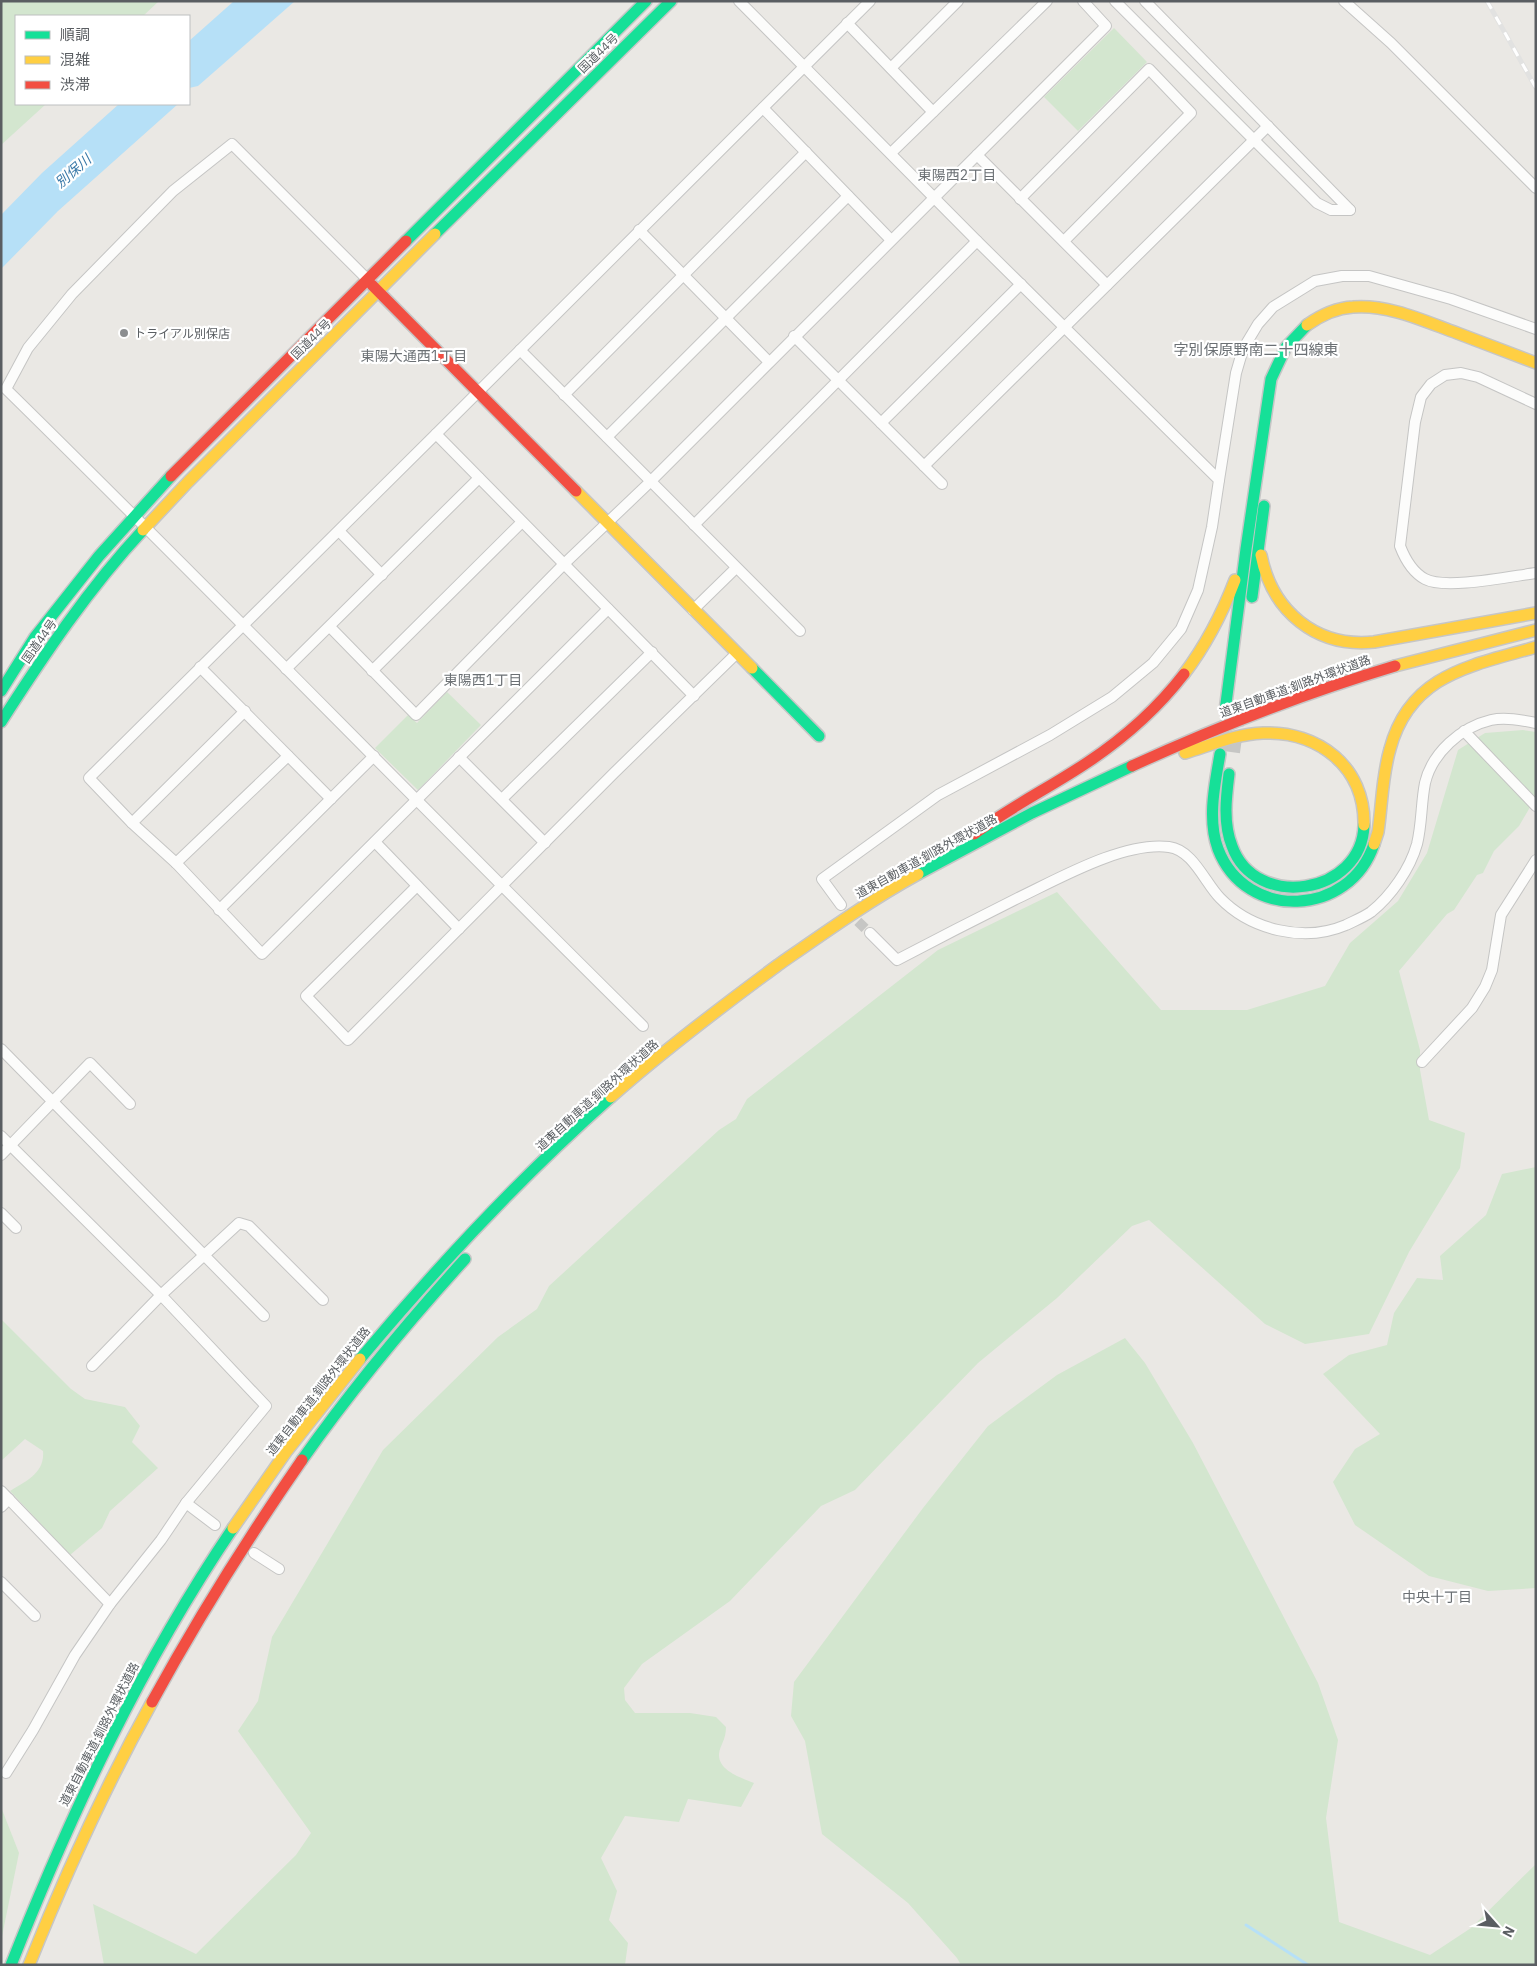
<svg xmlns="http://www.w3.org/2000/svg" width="1537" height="1966" font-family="'IBM Plex Sans','Noto Sans JP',sans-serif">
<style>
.green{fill:#d3e6cf}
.water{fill:#b6e0f7}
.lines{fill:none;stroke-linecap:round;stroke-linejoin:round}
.stream{stroke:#b6e0f7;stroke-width:3}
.street-tunnel{stroke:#c6c6c4;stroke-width:10;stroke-dasharray:10 5;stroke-linecap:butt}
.highway-tunnel{stroke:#c6c6c4;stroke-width:18;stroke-dasharray:18 9;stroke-linecap:butt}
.street-casing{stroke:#c5c5c4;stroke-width:12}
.fast-casing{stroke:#c6c6c6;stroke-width:14}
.slow-casing{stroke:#c6c6c6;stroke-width:14}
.jam-casing{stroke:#c6c6c6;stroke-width:14}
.street{stroke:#fcfcfb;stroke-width:10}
.fast{stroke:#16e098;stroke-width:11}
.slow{stroke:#ffcf43;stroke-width:11}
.jam{stroke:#f24e42;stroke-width:11}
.rail-casing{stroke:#e2e2e1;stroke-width:5}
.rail{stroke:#fff;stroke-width:3;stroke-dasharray:9;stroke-linecap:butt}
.poi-dot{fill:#8c8e90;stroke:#fff;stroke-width:2}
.labels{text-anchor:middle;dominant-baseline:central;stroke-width:4.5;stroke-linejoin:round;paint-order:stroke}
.street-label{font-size:12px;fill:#5a5e62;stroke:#fff}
.poi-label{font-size:12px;fill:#5a5e62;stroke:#fff;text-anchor:start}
.water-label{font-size:14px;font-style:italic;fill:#3a79a8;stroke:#fff}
.neighbourhood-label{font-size:14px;fill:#6b7074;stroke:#fff}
.quarter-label{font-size:15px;fill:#6b7074;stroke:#fff}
</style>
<rect width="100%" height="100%" fill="#eae8e4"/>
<g class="green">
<polygon points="1,1 159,1 143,16 16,16 16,104 46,104 1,145"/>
<polygon points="1114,28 1147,62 1078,131 1044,97"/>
<polygon points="447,692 481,725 418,790 375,748 408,715 417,723"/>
<path d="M1523,730L1536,732V797L1519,826L1494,851L1483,873L1477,875L1454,910L1447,914L1399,971L1420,1050V1070L1429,1120L1465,1133L1460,1168L1409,1252L1369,1334L1305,1344L1265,1324L1149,1220L1132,1226L1057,1298L978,1363L855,1490L821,1506L730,1601L642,1664L624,1688L625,1700L635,1713H690L716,1717L726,1727C726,1740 720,1745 719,1754C718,1771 742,1778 754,1783L741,1807L688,1799L679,1822L625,1816L601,1858L617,1891L609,1920L628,1943L625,1965H104L93,1904L196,1954L296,1855L311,1833L238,1731L258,1701L272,1637L383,1450L498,1337L537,1309L549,1286L719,1130L736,1119L747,1099L938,950L1057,892L1161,1010H1247L1325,986L1350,943L1398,901L1427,853L1458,750L1485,733Z"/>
<polygon points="1536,1167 1536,1588 1488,1591 1429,1576 1355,1525 1333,1482 1355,1449 1380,1434 1323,1374 1349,1355 1387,1345 1394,1313 1417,1278 1443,1280 1440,1256 1486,1215 1502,1174"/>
<path d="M1,1319L71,1389L85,1399L125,1407L140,1426L132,1442L158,1468L110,1511L102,1528L70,1555L10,1491C26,1481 45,1473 43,1451L25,1439L1,1461Z"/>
<polygon points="1125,1338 1145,1363 1193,1443 1318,1683 1338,1740 1326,1818 1339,1922 1430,1955 1471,1928 1536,1864 1536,1965 961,1965 957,1958 908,1903 822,1834 805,1741 791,1716 794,1682 923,1508 988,1426 1057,1375"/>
<polygon points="1,1807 19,1853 1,1941"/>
</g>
<g class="water">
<polygon points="234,1 295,1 198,86 189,88 189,41"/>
<polygon points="119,104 178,104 58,211 1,269 1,215 42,173"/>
</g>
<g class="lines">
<polyline class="stream" points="1246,1925 1308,1965"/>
<polyline class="street-tunnel" points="847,911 870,933"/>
<polyline class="highway-tunnel" points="1231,752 1237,708"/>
<defs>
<g id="street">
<polyline points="739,1 977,241 1219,480 1212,527 1198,590 1181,629 1153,663 1112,697 1050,735 938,795 822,879 841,905"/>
<polyline points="1115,1 1317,203 1331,210 1350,210"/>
<polyline points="1145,1 1350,210"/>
<polyline points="1344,1 1391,43 1536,188"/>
<polyline points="847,23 933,112"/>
<polyline points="891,68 958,1"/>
<polyline points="763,108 891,240"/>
<polyline points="891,153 1047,1"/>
<polyline points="977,155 1107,285"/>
<polyline points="1020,199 1149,69 1191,113 1064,241"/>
<polyline points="639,230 769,362"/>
<path d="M368,280L232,144L173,191L72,294L28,348L6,389C220,599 429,815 643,1026"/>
<polyline points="794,336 942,484"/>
<polyline points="520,350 800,631"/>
<polyline points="564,395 806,152"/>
<path d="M1536,404L1478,377L1461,373L1445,375L1431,384L1421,397L1415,422L1400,546C1405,559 1412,572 1425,579C1445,590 1512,576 1536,573"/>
<polyline points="881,423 1021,284"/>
<polyline points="436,434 694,696"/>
<polyline points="607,437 848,196"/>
<polyline points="924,466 1268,126"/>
<polyline points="1219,480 1236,373 1243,349 1258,324 1273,307 1315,281 1342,276 1369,276 1451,299 1536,329"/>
<polyline points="694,525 977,241"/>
<polyline points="339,531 382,575"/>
<polyline points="608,609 262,954 176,863 132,823 89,778 436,434 870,1"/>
<polyline points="693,610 736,568"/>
<polyline points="330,627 416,715 564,564 650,482 1106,26 1083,1"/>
<polyline points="200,667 331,799"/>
<polyline points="286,669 479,478"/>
<polyline points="372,671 522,522"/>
<polyline points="1464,731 1536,806"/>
<polyline points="459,757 545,843"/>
<polyline points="502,799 652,652"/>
<polyline points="132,823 245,711"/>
<polyline points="375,842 459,929"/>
<polyline points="176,863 288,756"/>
<polyline points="417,886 306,996 348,1040 614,773 736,654"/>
<polyline points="219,910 374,756"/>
<path d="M870,933L897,960C937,939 978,918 1018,898C1058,879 1124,841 1169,847C1193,850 1205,883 1220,898C1251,930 1304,943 1346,925C1354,921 1364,917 1371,912C1391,896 1410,869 1417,844C1422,824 1421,803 1425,783C1432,753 1461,727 1491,720C1505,717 1521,720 1536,723"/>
<polyline points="1,1049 264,1316"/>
<polyline points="1422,1062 1472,1008 1485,987 1492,970 1501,915 1536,860"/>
<polyline points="1,1136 161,1295 266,1406 186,1503 161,1540 110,1604 75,1655 33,1730 6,1773"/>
<polyline points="1,1155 90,1063 130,1104"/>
<polyline points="1,1213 16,1228"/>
<polyline points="92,1366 161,1295 239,1223 249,1226 323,1300"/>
<polyline points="1,1491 110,1604"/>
<polyline points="186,1503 215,1525"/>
<polyline points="1,1507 9,1499"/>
<polyline points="254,1553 279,1569"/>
<polyline points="1,1582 35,1616"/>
</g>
<g id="fast">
<polyline points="435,234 671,1"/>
<polyline points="406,241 646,1"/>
<polyline points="1252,597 1264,506"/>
<polyline points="752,668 819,736"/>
<polyline points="1,691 35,637 99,556 171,476"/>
<polyline points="1225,711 1246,549 1271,379 1286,347 1307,325"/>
<path d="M1,722C44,655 89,588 143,530"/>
<path d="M1220,754C1215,784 1207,819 1218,849C1246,922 1350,917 1374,844"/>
<path d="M1229,774C1226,798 1223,823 1232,846C1255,911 1362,895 1364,825"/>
<polyline points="918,874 1032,813 1132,766"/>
<path d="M360,1359C437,1267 521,1177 611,1097"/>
<path d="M302,1460C352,1389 407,1323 465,1259"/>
<path d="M11,1965C71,1813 141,1664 233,1528"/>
</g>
<g id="slow">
<path d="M1307,325C1321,315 1335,308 1353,307C1388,304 1424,321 1457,333C1483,343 1510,353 1536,363"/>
<polyline points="576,491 752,668"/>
<polyline points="143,530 188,482 435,234"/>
<path d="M1261,555C1272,611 1316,648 1374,642L1536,613"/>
<polyline points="1395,666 1536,630"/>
<path d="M1184,674C1206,645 1222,614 1235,580"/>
<path d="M1185,753C1211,745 1236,734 1263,733C1319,731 1365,767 1364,825"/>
<path d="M1374,844L1378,832C1382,805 1382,776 1390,749C1410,674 1471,666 1536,647"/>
<path d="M611,1097C664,1050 721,1007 778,965C824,933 869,901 918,874"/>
<polyline points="233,1528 286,1452 360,1359"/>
<path d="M29,1965C65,1875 105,1787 152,1702"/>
</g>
<g id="jam">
<polyline points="372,285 576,491"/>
<polyline points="171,476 406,241"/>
<path d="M1132,766C1217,727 1305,693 1395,666"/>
<path d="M974,834C1010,807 1051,787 1088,762C1124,738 1157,709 1184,674"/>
<path d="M152,1702C198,1618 248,1538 302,1460"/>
</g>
</defs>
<use href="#street" class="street-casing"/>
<use href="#fast" class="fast-casing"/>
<use href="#slow" class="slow-casing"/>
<use href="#jam" class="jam-casing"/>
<use href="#street" class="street"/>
<use href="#fast" class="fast"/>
<use href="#slow" class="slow"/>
<use href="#jam" class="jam"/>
<defs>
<polyline id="rail" points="1487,1 1536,88"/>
</defs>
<use href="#rail" class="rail-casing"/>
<use href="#rail" class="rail"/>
</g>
<circle class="poi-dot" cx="124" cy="333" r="5"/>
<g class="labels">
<g class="street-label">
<text transform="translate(598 53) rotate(-44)">国道44号</text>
<text transform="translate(311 339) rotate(-45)">国道44号</text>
<text transform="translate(39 641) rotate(-55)">国道44号</text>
<text transform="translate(1295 686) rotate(-20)">道東自動車道;釧路外環状道路</text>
<text transform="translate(926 856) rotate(-29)">道東自動車道;釧路外環状道路</text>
<text transform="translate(597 1095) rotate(-42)">道東自動車道;釧路外環状道路</text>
<text transform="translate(318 1391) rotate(-52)">道東自動車道;釧路外環状道路</text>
<text transform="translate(99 1734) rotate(-63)">道東自動車道;釧路外環状道路</text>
</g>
<g class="poi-label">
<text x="134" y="333">トライアル別保店</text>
</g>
<g class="water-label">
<text transform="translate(73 171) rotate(-41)">別保川</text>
</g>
<g class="neighbourhood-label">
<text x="957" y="175">東陽西2丁目</text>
<text x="414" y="356">東陽大通西1丁目</text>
<text x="483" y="680">東陽西1丁目</text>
<text x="1437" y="1597">中央十丁目</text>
</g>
<g class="quarter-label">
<text x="1256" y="349">字別保原野南二十四線東</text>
</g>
</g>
<rect width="1537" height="1966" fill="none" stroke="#5a5e62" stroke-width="5"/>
<rect x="15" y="15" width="175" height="90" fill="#ffffff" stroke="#bdbfc0"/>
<rect x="25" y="31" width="25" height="8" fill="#16e098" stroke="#bdbfc0"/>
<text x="60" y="40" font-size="15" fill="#5a5e62">順調</text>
<rect x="25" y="56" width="25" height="8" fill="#ffcf43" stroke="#bdbfc0"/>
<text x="60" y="65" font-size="15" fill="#5a5e62">混雑</text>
<rect x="25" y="81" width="25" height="8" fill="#f24e42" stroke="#bdbfc0"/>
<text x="60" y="90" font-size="15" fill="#5a5e62">渋滞</text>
<g transform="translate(1497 1926) rotate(117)" stroke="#ffffff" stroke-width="4" paint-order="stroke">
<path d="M0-4L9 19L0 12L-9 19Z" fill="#5a5e62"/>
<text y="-8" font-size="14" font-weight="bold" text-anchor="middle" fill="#5a5e62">N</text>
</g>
</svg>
